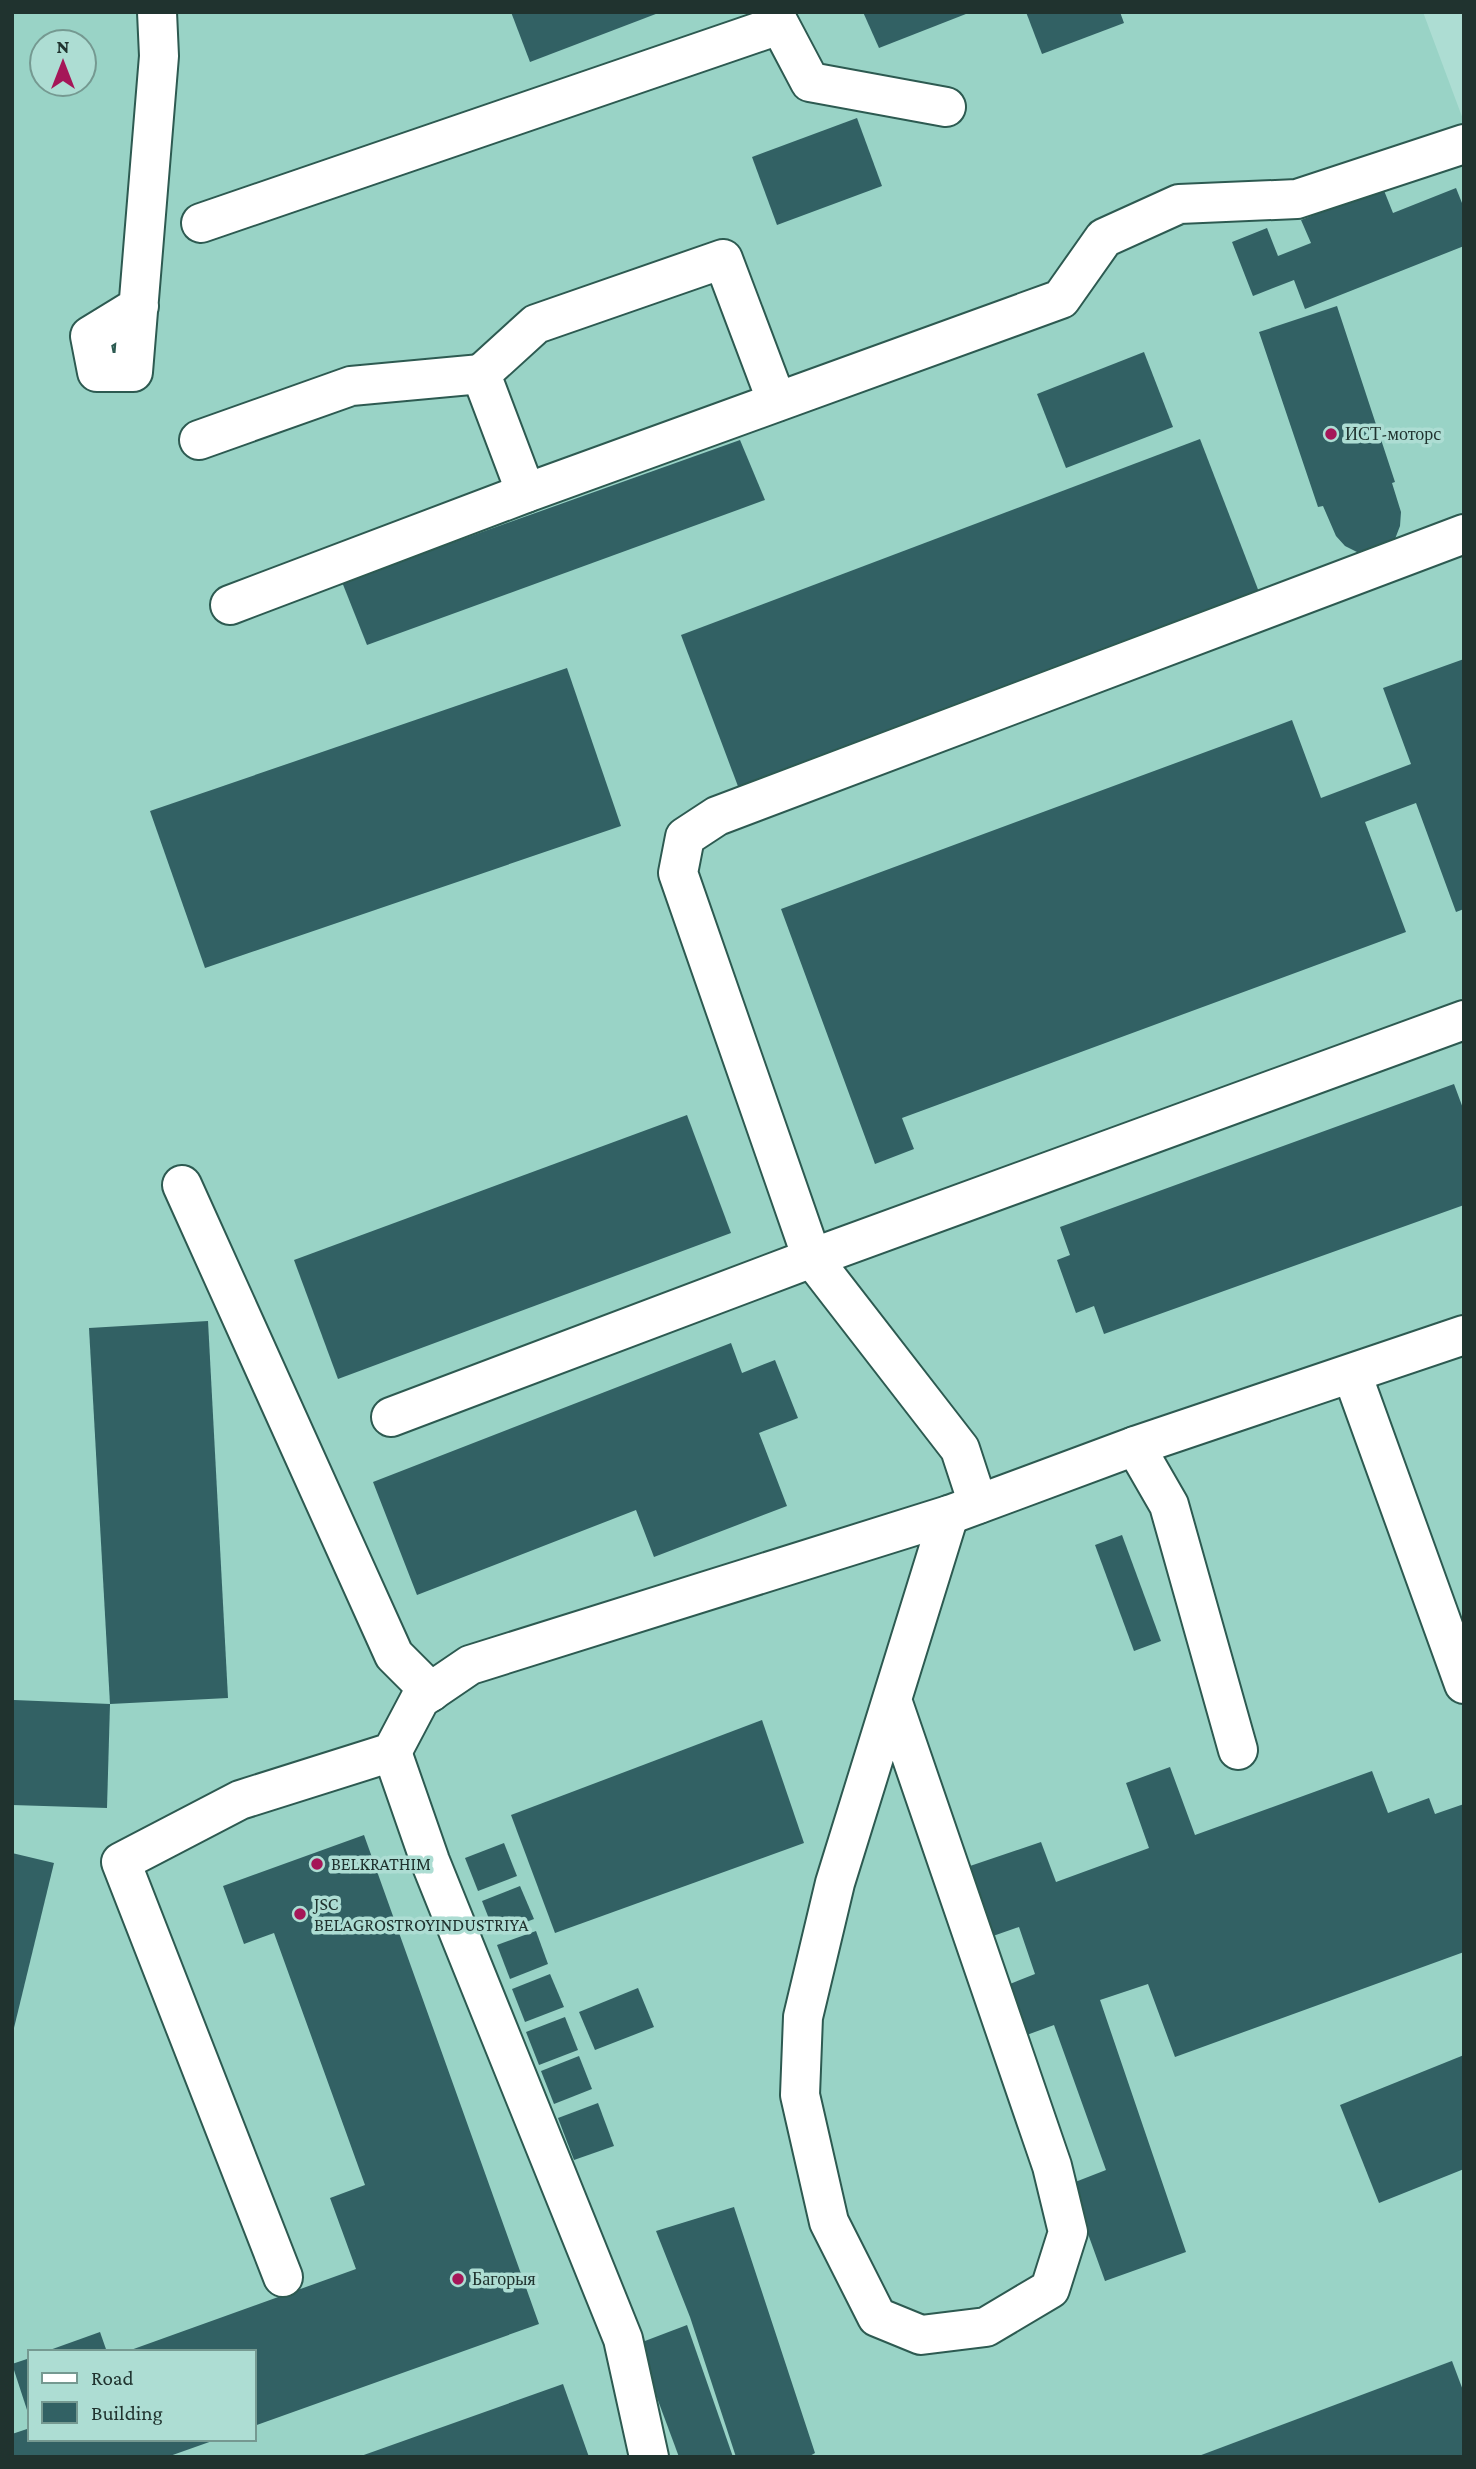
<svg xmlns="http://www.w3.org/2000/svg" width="1476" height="2469" font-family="'Crimson Pro',serif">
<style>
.built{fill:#99d3c6;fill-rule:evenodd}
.building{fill:#326164}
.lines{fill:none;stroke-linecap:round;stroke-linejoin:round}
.minor-casing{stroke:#2d5a51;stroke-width:42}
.minor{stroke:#fff;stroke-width:38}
.poi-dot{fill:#a51658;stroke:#adddd3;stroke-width:2.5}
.labels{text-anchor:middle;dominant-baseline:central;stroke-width:7;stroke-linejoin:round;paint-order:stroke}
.poi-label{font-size:18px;fill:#20332f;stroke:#adddd3;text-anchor:start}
</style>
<rect width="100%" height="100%" fill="#adddd3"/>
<path class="built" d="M12,12H1423L1464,122V2457H12ZM42,42H84V84H42ZM30,2352H254V2439H30Z"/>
<g class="building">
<polygon points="511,12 661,12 530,62"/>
<polygon points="863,12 971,12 879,48"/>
<polygon points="1026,12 1120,12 1124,23 1042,54"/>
<polygon points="857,118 882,186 777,225 752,157"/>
<polygon points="1383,188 1393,213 1456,188 1464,208 1464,246 1305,309 1294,280 1253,296 1232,242 1267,228 1278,256 1311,243 1301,220"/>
<polygon points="1337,306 1395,482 1392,483 1401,512 1400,526 1395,539 1371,553 1357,552 1345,546 1336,536 1323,506 1318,507 1259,332"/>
<polygon points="1144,352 1173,427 1066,468 1037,394"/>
<polygon points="1200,439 1259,592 739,789 681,635"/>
<polygon points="740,440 765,500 367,645 342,582"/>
<polygon points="1464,659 1464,909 1456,912 1416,803 1365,822 1406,932 902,1118 914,1149 875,1164 781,909 1292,720 1321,798 1411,764 1383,688"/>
<polygon points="567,668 621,826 205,968 150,811"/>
<polygon points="1454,1084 1464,1111 1464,1205 1104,1334 1094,1306 1076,1313 1057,1260 1070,1255 1060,1227"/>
<polygon points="687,1115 731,1233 338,1379 294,1260"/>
<polygon points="208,1321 228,1698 110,1704 89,1328"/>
<polygon points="731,1343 742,1373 775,1360 798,1418 759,1433 787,1506 654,1557 636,1510 417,1595 373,1482"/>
<polygon points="1122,1535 1161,1641 1134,1651 1095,1545"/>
<polygon points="14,1700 110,1704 107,1808 12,1805"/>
<polygon points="762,1720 804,1843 555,1933 511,1815"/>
<polygon points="1170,1767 1195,1835 1372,1771 1388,1813 1429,1798 1435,1814 1464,1804 1464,1952 1175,2057 1148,1984 1100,2000 1186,2252 1105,2281 1070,2184 1106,2170 1054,2025 1024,2036 1005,1986 1035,1974 1019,1927 993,1936 970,1866 1041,1842 1056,1882 1149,1848 1126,1783"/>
<polygon points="364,1835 539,2324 254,2426 254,2352 128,2351 356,2269 330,2198 365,2185 274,1933 244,1944 223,1886"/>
<polygon points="504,1843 517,1876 478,1891 465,1858"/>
<polygon points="12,1853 54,1863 13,2032 12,2031"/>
<polygon points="520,1886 534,1919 495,1934 482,1901"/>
<polygon points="536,1931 548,1964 510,1979 497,1945"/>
<polygon points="550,1974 564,2007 525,2022 512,1989"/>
<polygon points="638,1988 654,2027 595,2050 579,2012"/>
<polygon points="565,2017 578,2050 539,2065 526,2032"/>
<polygon points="1464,2055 1464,2169 1379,2203 1340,2105"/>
<polygon points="579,2056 592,2089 554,2104 541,2071"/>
<polygon points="598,2103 614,2146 574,2160 558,2118"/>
<polygon points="734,2207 815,2453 808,2457 736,2457 690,2317 656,2231"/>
<polygon points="687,2325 733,2457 679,2457 637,2344"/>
<polygon points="100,2332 107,2352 48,2352 47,2351"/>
<polygon points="30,2358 30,2416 29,2416 12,2364"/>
<polygon points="1452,2361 1464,2393 1464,2457 1196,2457"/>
<polygon points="563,2384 589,2457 361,2457 361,2456"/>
<polygon points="30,2428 30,2439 215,2440 167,2457 12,2457 12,2434"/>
</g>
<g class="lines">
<defs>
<g id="minor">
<polyline points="773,12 810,82 946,107"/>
<polyline points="201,223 779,25"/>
<polyline points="139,306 90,336 97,372 133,372 159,56 157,12"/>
<polyline points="777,402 723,259 536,324 481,374 526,493 1061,299 1104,238 1179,204 1297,199 1464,144"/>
<polyline points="199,440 351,386 481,374"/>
<polyline points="230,605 526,493"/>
<polyline points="182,1185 394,1655 431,1692"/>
<polyline points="1352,1374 1464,1684"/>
<polyline points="391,1417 812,1258 1464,1020"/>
<polyline points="1135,1446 1169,1505 1238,1750"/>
<polyline points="978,1504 960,1449 812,1258 678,873 685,837 717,816 1464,534"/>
<polyline points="892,1700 1052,2166 1068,2232 1050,2289 986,2327 921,2335 877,2317 829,2222 800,2095 803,2017 835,1883 949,1515"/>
<polyline points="392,1752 430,1861 623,2339 649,2457"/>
<polyline points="283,2277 121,1862 240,1800 392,1752 420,1699 470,1665 949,1515 1135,1446 1464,1335"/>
</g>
</defs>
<use href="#minor" class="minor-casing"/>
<use href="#minor" class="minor"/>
</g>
<g class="poi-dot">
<circle cx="1331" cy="434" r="7"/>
<circle cx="317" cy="1864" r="7"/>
<circle cx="300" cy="1914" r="7"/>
<circle cx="458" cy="2279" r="7"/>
</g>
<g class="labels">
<g class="poi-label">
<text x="1345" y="434">ИСТ-моторс</text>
<text x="331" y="1864">BELKRATHIM</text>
<text x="314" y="1904">JSC<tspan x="314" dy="21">BELAGROSTROYINDUSTRIYA</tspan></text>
<text x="472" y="2279">Багорыя</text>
</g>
</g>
<rect width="1476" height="2469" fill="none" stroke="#20332f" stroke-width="28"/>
<rect x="28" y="2350" width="228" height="91" fill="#adddd3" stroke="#759991" stroke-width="2"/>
<rect x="42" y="2373" width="35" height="10" fill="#ffffff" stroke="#759991" stroke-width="2"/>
<text x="91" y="2385" font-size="21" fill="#20332f">Road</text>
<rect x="42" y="2402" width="35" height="21" fill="#326164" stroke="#759991" stroke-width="2"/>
<text x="91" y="2420" font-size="21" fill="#20332f">Building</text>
<g transform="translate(63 63)"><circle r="33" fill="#adddd3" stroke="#759991" stroke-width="2"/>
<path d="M0-5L12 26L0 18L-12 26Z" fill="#a51658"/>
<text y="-10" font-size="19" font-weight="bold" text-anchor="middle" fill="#20332f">N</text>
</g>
</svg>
